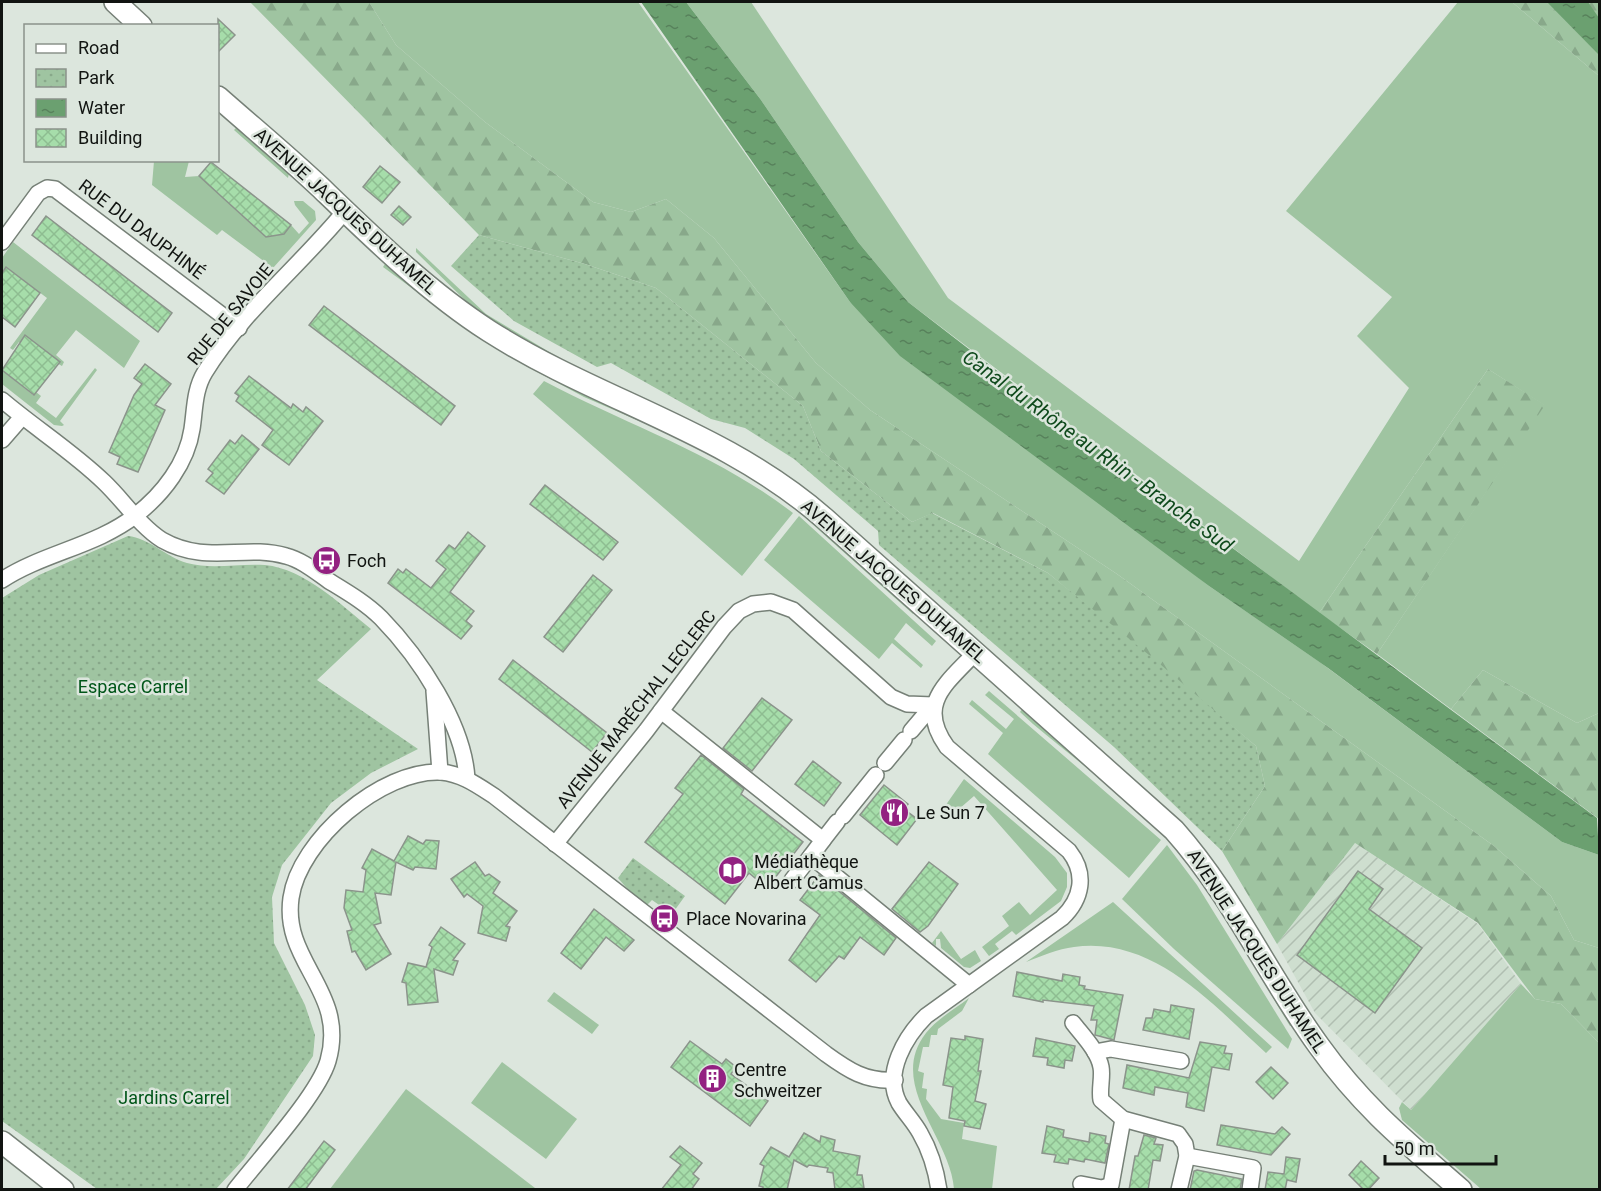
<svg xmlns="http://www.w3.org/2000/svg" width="1601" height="1191" font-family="Roboto,sans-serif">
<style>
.industrial{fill:url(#industrial-furrows)}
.grass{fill:#9fc4a1}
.forest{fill:url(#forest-firs)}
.park{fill:url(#park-dots)}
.water{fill:url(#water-ripples)}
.building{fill:url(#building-cross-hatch);stroke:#8b948b;stroke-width:1.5}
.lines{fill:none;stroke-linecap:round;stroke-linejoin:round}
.street-casing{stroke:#768077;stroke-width:18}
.secondary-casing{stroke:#768077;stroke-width:24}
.street{stroke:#fff;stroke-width:15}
.secondary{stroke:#fff;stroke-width:21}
.labels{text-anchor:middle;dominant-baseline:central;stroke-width:5;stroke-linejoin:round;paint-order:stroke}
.street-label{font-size:18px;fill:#111411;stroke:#dce6dd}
.poi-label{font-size:18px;fill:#111411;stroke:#dce6dd;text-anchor:start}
.park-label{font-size:18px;fill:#005619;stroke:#dce6dd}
.water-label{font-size:20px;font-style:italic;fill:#0f4a1c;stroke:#dce6dd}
</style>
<defs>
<pattern id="industrial-furrows" width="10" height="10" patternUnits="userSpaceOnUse" patternTransform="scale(1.5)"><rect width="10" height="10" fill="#cedecf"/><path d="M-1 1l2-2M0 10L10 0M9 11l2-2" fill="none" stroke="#b0beb1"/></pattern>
<pattern id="forest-firs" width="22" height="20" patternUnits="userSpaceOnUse" patternTransform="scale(1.5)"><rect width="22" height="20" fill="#9fc4a1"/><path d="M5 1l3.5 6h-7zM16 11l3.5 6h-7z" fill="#88a88a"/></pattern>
<pattern id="park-dots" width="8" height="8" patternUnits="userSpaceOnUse" patternTransform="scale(1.5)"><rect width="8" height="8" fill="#9fc4a1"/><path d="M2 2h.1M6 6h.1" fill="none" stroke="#88a88a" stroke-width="1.8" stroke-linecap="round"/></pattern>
<pattern id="water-ripples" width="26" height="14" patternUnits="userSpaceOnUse" patternTransform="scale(1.5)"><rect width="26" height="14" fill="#6ba070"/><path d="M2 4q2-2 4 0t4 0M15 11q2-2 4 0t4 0" fill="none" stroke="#57815b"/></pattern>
<pattern id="building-cross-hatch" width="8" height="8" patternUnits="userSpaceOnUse" patternTransform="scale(1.5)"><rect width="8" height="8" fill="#a6ddaa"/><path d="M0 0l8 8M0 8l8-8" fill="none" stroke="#8ebd91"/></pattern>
</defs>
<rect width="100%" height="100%" fill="#dce6dd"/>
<polygon class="industrial" points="1355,843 1478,924 1521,984 1411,1110 1315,1013 1277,944"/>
<g class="grass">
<polygon points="369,2 638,2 850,302 1209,586 1321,663 1562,842 1599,855 1599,948 1574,940 1551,896 1494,846 1117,574 870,410 816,363 714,238 666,199 631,212 593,202 485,122 396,45"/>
<polygon points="686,2 751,2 948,298 1299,561 1409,388 1357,336 1392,297 1286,211 1458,2 1512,2 1599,76 1599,713 1577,723 1483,670 1451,709 1377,654 1544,405 1488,369 1319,613 908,302 858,242 761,100"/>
<polygon points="236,128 289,173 288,178 234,130"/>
<polygon points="154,161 189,161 185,177 199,176 266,237 284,234 291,225 299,234 309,223 295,205 294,201 303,201 315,211 316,220 273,268 222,230 217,235 152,185"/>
<polygon points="13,242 140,341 124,368 76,330 56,355 64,362 62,366 19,342 13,350 10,348 47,298 6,267 2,273 2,258"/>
<polygon points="416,248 486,314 556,356 554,360 473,308 416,252"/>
<path d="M385,264C447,313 512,357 583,392C624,413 668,426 708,448C786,491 850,550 915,611L913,614L783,498L706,450L584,397L530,368L480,338L383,267Z"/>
<polygon points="95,368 97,370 60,421 64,425 62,426 54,425 2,384 2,370 33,395 36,392 41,396 36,403 56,418"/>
<path d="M544,381C629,426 715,453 793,513L742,576L533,394Z"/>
<polygon points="799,516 936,641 932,646 906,623 894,639 923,665 921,668 892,643 879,659 764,560"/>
<polygon points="989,691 1161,840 1129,878 988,754 1003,733 969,704 972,700 1006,729 1014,719 985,695"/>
<path d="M1022,709L1124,794L1189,859L1293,1025L1290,1026C1253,966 1221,899 1174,847C1132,800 1080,764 1033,724L1020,712Z"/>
<polygon points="964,779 1055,857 1067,873 1067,887 1061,901 1016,935 1012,931 995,944 999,949 989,956 982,947 1009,926 1002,916 1019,902 1030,915 1057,890 974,796 951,816 943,809"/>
<polygon points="1167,845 1197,885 1292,1039 1288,1049 1174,949 1122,899"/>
<path d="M1113,902L1272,1047L1266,1053C1213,1005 1154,936 1074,947C1058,949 1041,956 1026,962Z"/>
<polygon points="941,931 961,959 975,950 981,961 970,968 964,967 941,948 940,939 936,939 936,946 932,943"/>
<polygon points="1521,984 1535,999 1561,1004 1599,1043 1599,1189 1481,1189 1402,1120 1399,1108 1402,1102 1411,1110"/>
<polygon points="554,992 599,1025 592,1034 547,1001"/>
<path d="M969,998L962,1011L938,1029L937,1035H931L929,1047H923L918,1071L924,1073L922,1088L927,1089L926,1099L941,1119L964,1123L962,1139L997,1146L992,1189H954C951,1138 886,1084 926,1033C937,1019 955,1009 969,998Z"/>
<polygon points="502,1062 577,1119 546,1159 471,1103"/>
<polygon points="406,1089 535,1188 533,1189 330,1189"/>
</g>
<g class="forest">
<polygon points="250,2 369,2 396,45 485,122 593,202 631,212 666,199 714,238 816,363 870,410 1117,574 1494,846 1551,896 1574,940 1599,948 1599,1043 1561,1004 1535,999 1478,923 1355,843 1277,944 1222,851 1265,786 1256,746 1048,573 933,513 912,522 821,451 803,406 656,288 585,264 479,235"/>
<polygon points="1512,2 1599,2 1599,76 1519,8"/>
<polygon points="1488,369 1545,405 1377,654 1319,613"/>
<polygon points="1483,670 1577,723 1599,713 1599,819 1451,709"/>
</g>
<g class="park">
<polygon points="479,235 585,264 656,288 803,406 821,451 912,522 932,513 1048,573 1154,659 1256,746 1265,786 1222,851 1114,747 879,545 878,531 794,459 745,428 711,419 611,363 597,367 514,321 451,266"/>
<path d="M128,536C149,538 166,557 187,563C214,570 238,563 265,565C305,569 341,605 371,629L317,680L418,749L371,773L331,803L282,865L272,897L274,943L305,1005L315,1035L313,1056L244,1159L216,1189H97L2,1121V598L39,575Z"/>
<polygon points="633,858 685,896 672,914 652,900 647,905 630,892 618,878"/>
</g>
<g class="water">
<polygon points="641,2 686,2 761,100 858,242 908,302 1092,444 1597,818 1599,855 1562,842 1328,668 1209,586 900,356 850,302"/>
<polygon points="1547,2 1588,2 1599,18 1599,55"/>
</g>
<g class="building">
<polygon points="218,19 235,35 218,52"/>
<polygon points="211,162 291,225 284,234 266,237 199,176"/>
<polygon points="380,166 400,182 382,203 363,187"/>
<polygon points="399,206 411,217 403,225 391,215"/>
<polygon points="46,216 172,313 158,332 32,235"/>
<polygon points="6,267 40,293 15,327 2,317 2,273"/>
<polygon points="324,306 455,406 441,425 309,325"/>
<polygon points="25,335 60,362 34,395 2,370"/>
<polygon points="145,364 171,384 155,405 165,410 138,472 117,464 120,457 109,452 134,395 142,384 134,378"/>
<polygon points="249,376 291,408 293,404 303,412 306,407 323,421 289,465 262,445 273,430 236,401 239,396 235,393"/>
<polygon points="242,435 259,449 224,494 206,481 213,473 208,469 230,440 235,444"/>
<polygon points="545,485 618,542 603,560 530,504"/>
<polygon points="468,532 485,546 450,592 474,611 466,621 472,626 461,639 388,583 398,569 403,573 406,569 431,588 446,569 436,561 449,545 455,549"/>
<polygon points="593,575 612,590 563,652 544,637"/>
<polygon points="513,660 607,733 592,752 499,679"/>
<polygon points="762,698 792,720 752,771 723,748"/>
<polygon points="701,755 744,789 741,794 803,842 767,888 749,873 725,904 645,842 683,794 675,788"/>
<polygon points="813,761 841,783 824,806 795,784"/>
<polygon points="884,785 908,804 904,809 917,819 897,845 860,815"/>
<polygon points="408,836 423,844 426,840 439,841 436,869 415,867 413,870 396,862 391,895 375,893 381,923 374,925 391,954 366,970 355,951 352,952 347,931 352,930 344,908 346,890 363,892 366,870 362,868 372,849 394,861"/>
<polygon points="475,862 485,876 489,874 500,882 493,893 517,911 506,926 510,927 506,941 478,933 483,906 467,894 464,897 451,879"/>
<polygon points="929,862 958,884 928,926 920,932 892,909"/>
<polygon points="1358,871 1383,889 1369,909 1422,948 1375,1013 1297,955"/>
<polygon points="819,875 896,938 884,955 860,937 844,959 839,956 816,982 789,960 820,915 800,900"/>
<polygon points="594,909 634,940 624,951 606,937 581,969 561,953"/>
<polygon points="441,927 465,944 453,960 458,961 453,975 434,969 438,1002 408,1005 406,983 402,982 408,963 426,967 432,947 429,945"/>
<polygon points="1017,972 1062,981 1063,974 1080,977 1079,985 1085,986 1084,989 1123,995 1114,1040 1095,1035 1097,1020 1091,1020 1094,1006 1043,1000 1043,1002 1013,996"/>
<polygon points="1171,1005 1194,1009 1189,1039 1143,1030 1146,1018 1152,1018 1154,1009 1170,1012"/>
<polygon points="965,1036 983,1039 978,1071 981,1071 975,1101 986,1104 980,1129 964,1126 965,1121 949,1118 953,1087 943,1085 951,1038 965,1040"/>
<polygon points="1036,1038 1075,1046 1072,1061 1065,1060 1064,1068 1047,1065 1048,1058 1033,1056"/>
<polygon points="690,1041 722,1064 726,1059 736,1067 731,1074 768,1101 750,1126 671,1067"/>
<polygon points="1200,1042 1226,1046 1224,1053 1232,1054 1229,1070 1212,1067 1204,1111 1186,1107 1188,1093 1155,1087 1154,1095 1123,1088 1127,1065 1189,1078"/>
<polygon points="1271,1067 1288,1083 1273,1099 1256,1082"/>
<polygon points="1221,1125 1275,1134 1282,1127 1290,1134 1271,1155 1217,1145"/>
<polygon points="1047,1126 1064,1130 1063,1137 1089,1142 1090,1133 1106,1136 1105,1143 1109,1144 1105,1163 1085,1159 1084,1162 1069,1159 1068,1164 1054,1162 1056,1155 1042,1153"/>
<polygon points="804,1133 820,1142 821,1136 835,1140 833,1151 860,1156 857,1175 862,1175 864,1188 835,1190 833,1173 827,1172 828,1168 809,1165 807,1167 794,1160 787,1190 763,1190 763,1187 759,1186 764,1166 760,1164 771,1147 789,1157"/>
<polygon points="1144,1135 1156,1138 1154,1144 1163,1145 1160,1161 1153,1160 1148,1190 1129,1190 1135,1156 1138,1156"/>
<polygon points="324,1141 335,1150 305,1190 287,1190"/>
<polygon points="680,1146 702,1163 693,1174 699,1179 691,1190 661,1190 681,1165 670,1157"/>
<polygon points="1286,1157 1300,1159 1296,1182 1287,1180 1285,1190 1265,1190 1268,1172 1284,1174"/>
<polygon points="1361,1161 1379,1178 1368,1190 1364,1190 1349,1175"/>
<polygon points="1197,1170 1242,1179 1240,1190 1190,1190 1194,1171"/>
</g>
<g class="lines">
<defs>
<g id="street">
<polyline points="2,242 38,193 47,188 55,189 239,328"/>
<path d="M2,400C35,428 73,452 104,482C123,500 140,526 162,540C206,565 244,544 286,556C302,560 316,572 329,581C347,592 366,603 381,618C419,657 464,724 467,779"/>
<polyline points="2,440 22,417"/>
<path d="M2,580C43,553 97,546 136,515C163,494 187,463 192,429C195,410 194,390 205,372C242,312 300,266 345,211"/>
<polyline points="434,691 440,772"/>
<polyline points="661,711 823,840 811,856 969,985"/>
<polyline points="911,731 933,705"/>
<polyline points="885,763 904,740"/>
<polyline points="843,816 876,775"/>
<polyline points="823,840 837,822"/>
<polyline points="555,844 646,731 724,627 739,611 753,604 771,602 793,610 891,697 907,704 933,705"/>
<polyline points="792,880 811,856"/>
<path d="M1073,1023C1083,1036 1098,1051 1101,1067C1103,1077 1099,1089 1101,1100L1123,1119L1178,1134L1185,1144L1187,1156L1179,1190"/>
<polyline points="1095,1052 1111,1049 1181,1061"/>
<polyline points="1187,1156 1253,1168 1250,1190"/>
<polyline points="1081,1184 1102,1188 1111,1185 1123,1119"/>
<path d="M235,1190C259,1159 318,1095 328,1061C348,991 282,963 291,898C299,840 382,769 441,772C462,774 477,785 494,796L826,1054C848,1070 866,1082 895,1080"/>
<path d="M939,1190C936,1170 930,1150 920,1133C914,1122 905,1113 899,1103C883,1073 906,1036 926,1016L1062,918C1082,899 1087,874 1069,851L947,747C916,704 946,684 975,653"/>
</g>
<g id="secondary">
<polyline points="115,2 141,26"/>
<path d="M218,97C252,127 287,156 320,187C373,238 427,291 489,331C599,401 723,430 824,518L1174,830C1232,895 1268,976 1319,1046C1362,1106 1406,1142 1461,1190"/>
<polyline points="2,1142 63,1190"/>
</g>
</defs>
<use href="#street" class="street-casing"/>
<use href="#secondary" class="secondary-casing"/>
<use href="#street" class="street"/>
<use href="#secondary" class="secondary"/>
</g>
<defs>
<symbol id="bus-disc" viewBox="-11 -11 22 22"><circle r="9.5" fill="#932181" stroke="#dce6dd"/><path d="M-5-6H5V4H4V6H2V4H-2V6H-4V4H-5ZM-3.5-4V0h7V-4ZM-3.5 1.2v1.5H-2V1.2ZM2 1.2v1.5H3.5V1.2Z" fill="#fff"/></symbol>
<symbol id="restaurant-disc" viewBox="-11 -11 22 22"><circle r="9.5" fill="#932181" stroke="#dce6dd"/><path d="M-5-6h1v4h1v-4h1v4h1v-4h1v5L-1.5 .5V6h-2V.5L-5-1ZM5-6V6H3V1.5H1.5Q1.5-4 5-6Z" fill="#fff"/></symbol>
<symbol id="library-disc" viewBox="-11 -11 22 22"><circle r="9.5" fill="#932181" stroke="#dce6dd"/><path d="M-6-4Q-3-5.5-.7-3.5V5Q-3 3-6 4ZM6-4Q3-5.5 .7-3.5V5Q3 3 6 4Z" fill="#fff"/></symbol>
<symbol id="building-disc" viewBox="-11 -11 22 22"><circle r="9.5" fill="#932181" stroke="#dce6dd"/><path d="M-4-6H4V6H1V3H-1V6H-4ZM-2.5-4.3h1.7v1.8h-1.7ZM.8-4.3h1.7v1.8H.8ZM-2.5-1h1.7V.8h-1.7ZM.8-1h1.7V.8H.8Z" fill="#fff"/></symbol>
</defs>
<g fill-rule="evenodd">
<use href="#bus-disc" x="310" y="544" width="33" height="33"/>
<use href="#restaurant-disc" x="878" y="796" width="33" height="33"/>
<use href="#library-disc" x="716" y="854" width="33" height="33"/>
<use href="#bus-disc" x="648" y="902" width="33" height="33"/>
<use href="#building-disc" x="696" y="1062" width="33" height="33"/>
</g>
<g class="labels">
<g class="street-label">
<text transform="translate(346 211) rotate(42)">AVENUE JACQUES DUHAMEL</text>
<text transform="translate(142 229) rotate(37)">RUE DU DAUPHINÉ</text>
<text transform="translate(230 314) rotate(-51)">RUE DE SAVOIE</text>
<text transform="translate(894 581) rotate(41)">AVENUE JACQUES DUHAMEL</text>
<text transform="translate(636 709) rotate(-52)">AVENUE MARÉCHAL LECLERC</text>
<text transform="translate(1257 951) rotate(57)">AVENUE JACQUES DUHAMEL</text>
</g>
<g class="poi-label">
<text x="347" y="560">Foch</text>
<text x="916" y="812">Le Sun 7</text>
<text x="754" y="861">Médiathèque<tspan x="754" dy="21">Albert Camus</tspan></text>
<text x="686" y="918">Place Novarina</text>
<text x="734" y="1069">Centre<tspan x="734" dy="21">Schweitzer</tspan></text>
</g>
<g class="park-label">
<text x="133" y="686">Espace Carrel</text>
<text x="174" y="1097">Jardins Carrel</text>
</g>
<g class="water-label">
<text transform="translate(1098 451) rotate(36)">Canal du Rhône au Rhin - Branche Sud</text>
</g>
</g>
<rect width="1601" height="1191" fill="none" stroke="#111411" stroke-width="6"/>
<rect x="24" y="24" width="195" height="138" fill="#dce6dd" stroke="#8b928b" stroke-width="1.5"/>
<rect x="36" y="44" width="30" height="9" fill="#ffffff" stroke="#8b928b" stroke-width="1.5"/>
<text x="78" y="54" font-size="18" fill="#111411">Road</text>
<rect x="36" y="69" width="30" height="18" fill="url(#park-dots)" stroke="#8b928b" stroke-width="1.5"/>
<text x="78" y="84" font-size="18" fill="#111411">Park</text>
<rect x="36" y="99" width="30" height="18" fill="url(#water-ripples)" stroke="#8b928b" stroke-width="1.5"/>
<text x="78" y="114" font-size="18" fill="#111411">Water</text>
<rect x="36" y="129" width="30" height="18" fill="url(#building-cross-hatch)" stroke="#8b928b" stroke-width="1.5"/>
<text x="78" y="144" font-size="18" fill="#111411">Building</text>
<path d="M1385 1155v9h111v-9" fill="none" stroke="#111411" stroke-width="3"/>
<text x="1394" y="1155" font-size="18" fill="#111411" stroke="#dce6dd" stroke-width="4.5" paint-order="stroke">50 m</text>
</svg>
